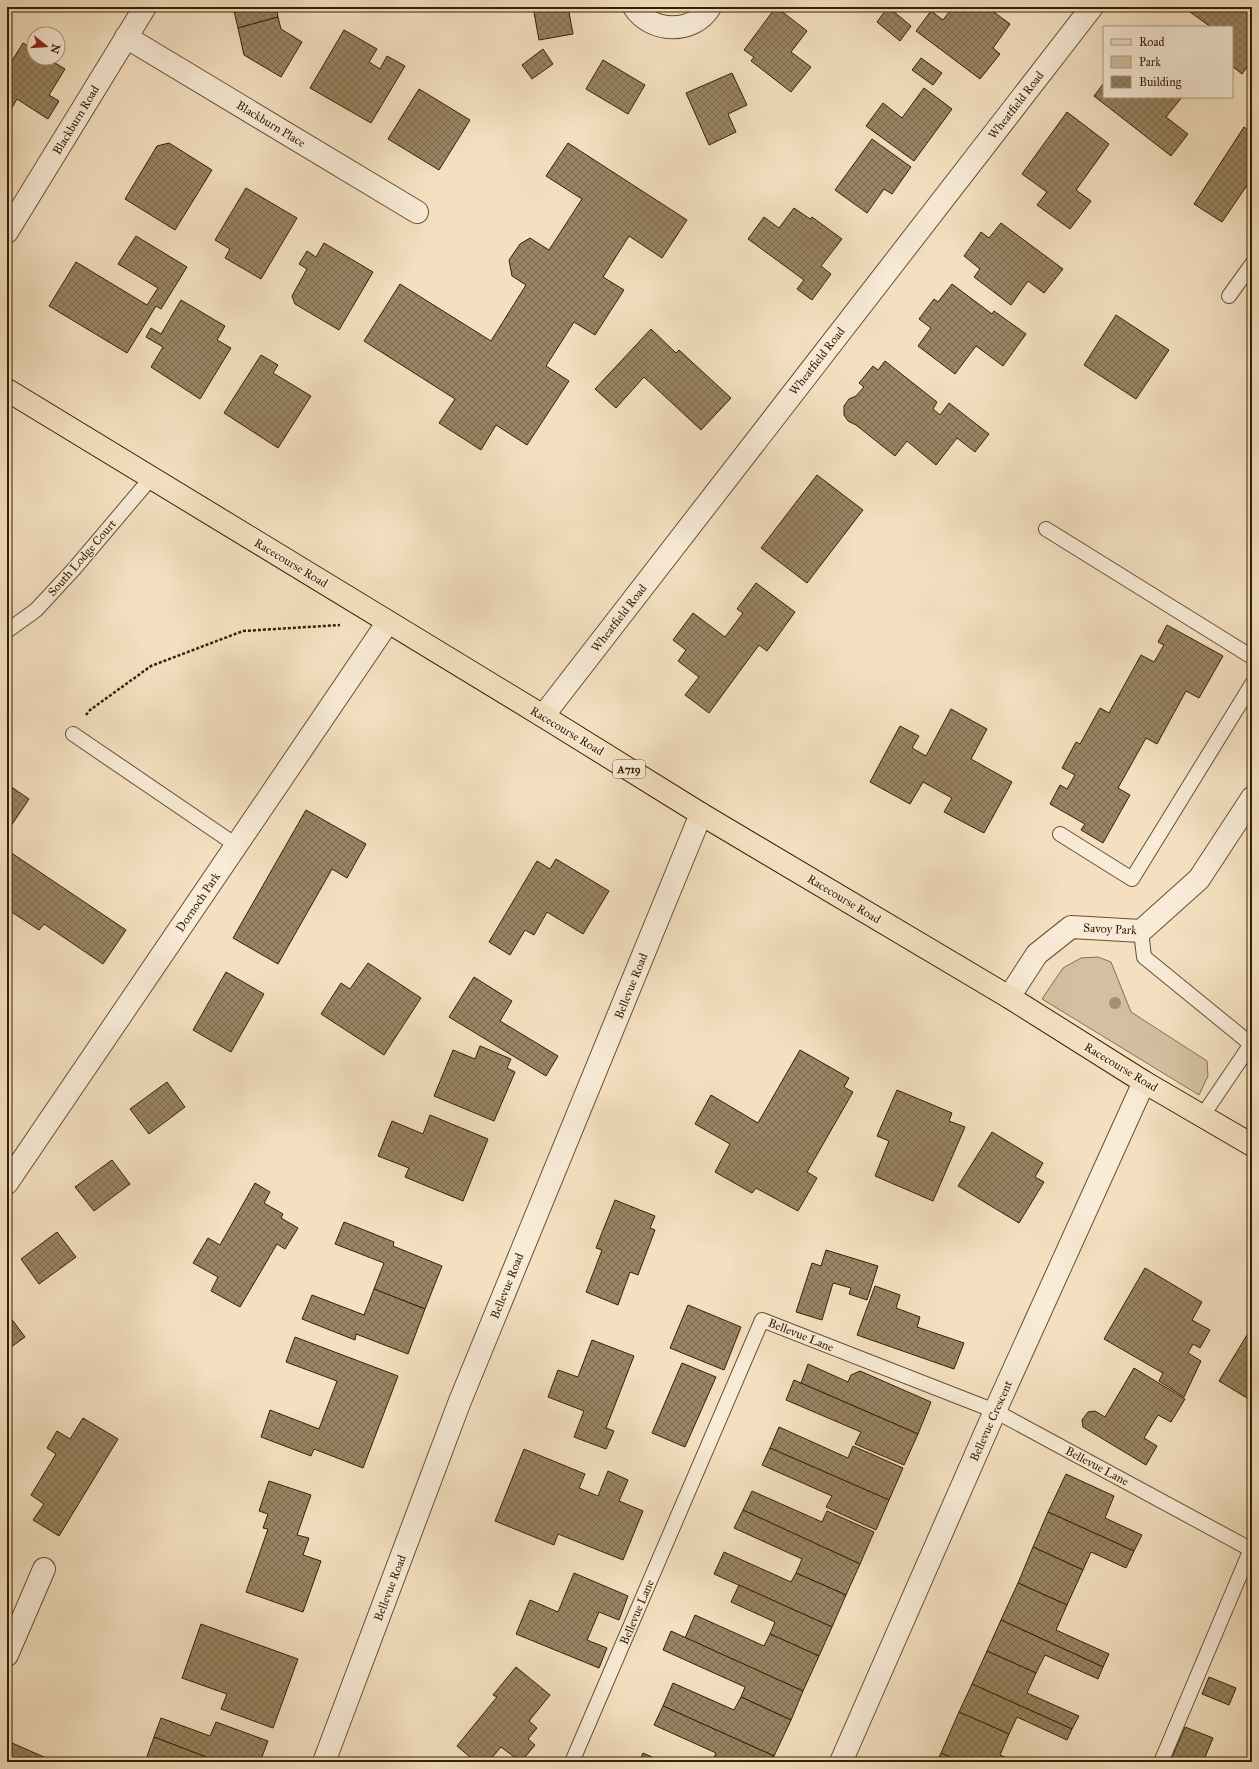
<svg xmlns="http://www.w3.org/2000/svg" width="1259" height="1769" font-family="'IM FELL Great Primer',serif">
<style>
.green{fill:#d4bfa0;stroke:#857050}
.building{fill:url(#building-cross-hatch);stroke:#362000}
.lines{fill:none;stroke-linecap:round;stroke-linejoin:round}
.service-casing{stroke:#665030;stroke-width:16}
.minor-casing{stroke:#665030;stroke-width:24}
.primary-casing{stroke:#362000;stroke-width:24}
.path{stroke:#362000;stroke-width:2.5;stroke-dasharray:3 2;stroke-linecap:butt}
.service{stroke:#f8ebd7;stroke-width:14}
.minor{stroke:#f8ebd7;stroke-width:22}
.primary{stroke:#f4e0c1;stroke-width:22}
.tree{fill:#a59171}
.labels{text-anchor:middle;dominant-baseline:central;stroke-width:3;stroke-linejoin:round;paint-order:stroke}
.shield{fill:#f8ebd7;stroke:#705d40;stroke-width:1}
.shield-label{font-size:11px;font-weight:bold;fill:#362000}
.street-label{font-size:12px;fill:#362000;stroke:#f8ebd7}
</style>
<defs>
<pattern id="building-cross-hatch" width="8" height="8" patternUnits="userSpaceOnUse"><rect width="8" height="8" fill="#998464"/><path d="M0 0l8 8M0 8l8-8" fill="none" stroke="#7e6c50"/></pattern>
</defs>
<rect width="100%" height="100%" fill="#f4e0c1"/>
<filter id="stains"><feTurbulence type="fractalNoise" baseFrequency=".005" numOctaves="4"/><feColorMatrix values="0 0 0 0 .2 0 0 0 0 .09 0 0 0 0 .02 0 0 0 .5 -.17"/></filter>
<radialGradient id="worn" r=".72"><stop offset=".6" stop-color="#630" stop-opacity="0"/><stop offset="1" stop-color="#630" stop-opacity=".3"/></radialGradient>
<polygon class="green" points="1098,957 1111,962 1131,1012 1207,1061 1208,1076 1199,1095 1042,999 1063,968 1081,958"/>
<g class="building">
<polygon points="233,7 279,7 277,11 278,17 238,28"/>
<polygon points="533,7 568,7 573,34 539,40"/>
<polygon points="776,7 807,31 791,52 811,67 791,92 751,61 754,57 744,50"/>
<polygon points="888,7 911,26 900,41 877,22"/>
<polygon points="953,7 987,7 1010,24 993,48 1000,54 980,79 916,31 931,11 943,20"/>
<polygon points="1183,7 1252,7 1252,60 1242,74 1232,66 1232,27 1211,27"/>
<polygon points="278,17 281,29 302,42 281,77 244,55 238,28"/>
<polygon points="344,30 377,49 369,62 380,69 387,56 405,66 371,123 310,88"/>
<polygon points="23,43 34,50 34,58 47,58 65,69 49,95 59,101 48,119 17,99 7,116 7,69"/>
<polygon points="543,49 553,64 532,79 522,65"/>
<polygon points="921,58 942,73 933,85 912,70"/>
<polygon points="603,60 645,85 628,114 586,89"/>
<polygon points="732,73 747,105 728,114 736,132 709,145 686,93"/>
<polygon points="1104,83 1104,97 1182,97 1166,117 1188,134 1171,156 1094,96"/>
<polygon points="924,88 952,109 914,161 866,126 883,103 902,118"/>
<polygon points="419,89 470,120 439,170 388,139"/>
<polygon points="1067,112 1109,144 1076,190 1091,201 1070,229 1037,205 1047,192 1022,174"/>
<polygon points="1244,127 1252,133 1252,178 1222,222 1194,204"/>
<polygon points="872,139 911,167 892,194 884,189 867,213 835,190"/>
<polygon points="169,143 212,170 175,230 125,199 157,146"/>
<polygon points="568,143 687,220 662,258 629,236 603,277 624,290 595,335 574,322 546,366 569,381 527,445 496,425 481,450 439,423 455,399 364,341 400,284 491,341 526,285 512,276 509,260 520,244 530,238 549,250 582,199 546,176"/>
<polygon points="246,188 297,218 261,279 225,258 230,249 215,240"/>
<polygon points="794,208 810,219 812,217 842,239 821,266 831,274 812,300 797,289 804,280 748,239 764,217 779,228"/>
<polygon points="1001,223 1063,269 1044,293 1028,281 1011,305 974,277 980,269 964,256 981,232 989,238"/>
<polygon points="136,236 187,267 161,309 156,306 127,353 49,306 76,262 147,305 158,288 118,264"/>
<polygon points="324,243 373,272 339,330 295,304 292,296 307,269 299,264 307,251 316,257"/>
<polygon points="952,284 992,314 994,311 1026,334 1003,366 976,346 955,374 918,346 931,328 919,319 934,299 938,302"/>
<polygon points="181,300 225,326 217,340 231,348 200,399 151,367 163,347 146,337 151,328 161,334"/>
<polygon points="1116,315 1169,350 1136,399 1084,365"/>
<polygon points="651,329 676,353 679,350 731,398 701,430 644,377 616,408 595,389"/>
<polygon points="261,355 278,365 273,373 311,396 278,448 224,413"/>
<polygon points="885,361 937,402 933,409 940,415 949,403 989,434 975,452 957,438 936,465 907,441 895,456 856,425 848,421 844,415 844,406 849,399 856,396 864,387 859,383 873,366 878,370"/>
<polygon points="817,475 863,510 807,583 761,548"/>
<polygon points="756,583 795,612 767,651 759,645 709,713 685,695 699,677 678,661 686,650 673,640 693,613 725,637 743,613 737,609"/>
<polygon points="1167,625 1223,656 1199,698 1186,691 1157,744 1146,738 1118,788 1130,795 1103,843 1081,830 1085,824 1050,804 1060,785 1067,789 1075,775 1062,768 1076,742 1080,744 1100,708 1109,713 1141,655 1154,662 1164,645 1158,642"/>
<polygon points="951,709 987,729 971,759 1012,782 984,833 944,812 952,798 923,782 910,804 870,782 900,726 919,736 912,748 926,756"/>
<polygon points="7,784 29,799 7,832"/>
<polygon points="306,810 366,844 347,878 332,869 278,964 233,938"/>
<polygon points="7,850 126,930 103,964 44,924 39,930 7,909"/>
<polygon points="556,859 609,891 583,934 547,912 534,935 525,930 510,955 489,942 537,861 550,869"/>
<polygon points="368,963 421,998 384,1055 321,1014 341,983 350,989"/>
<polygon points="226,972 264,994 231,1052 193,1030"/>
<polygon points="474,977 512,1001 500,1021 558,1056 546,1076 449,1017"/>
<polygon points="480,1046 511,1059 507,1068 515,1072 494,1121 434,1096 453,1050 475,1059"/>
<polygon points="800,1050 849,1078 844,1087 853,1092 807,1172 817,1178 798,1211 756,1188 752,1193 715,1172 730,1144 695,1124 711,1095 758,1123"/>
<polygon points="167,1082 185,1107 149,1134 130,1109"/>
<polygon points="897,1090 952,1113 949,1121 965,1127 933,1201 875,1176 889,1141 877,1136"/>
<polygon points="430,1115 488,1139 463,1201 405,1177 409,1168 378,1156 392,1121 423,1134"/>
<polygon points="992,1132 1043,1163 1035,1177 1044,1182 1019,1223 958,1186"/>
<polygon points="112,1160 130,1184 94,1211 75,1187"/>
<polygon points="255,1183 270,1192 264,1203 283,1214 281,1218 298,1228 285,1249 277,1244 240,1307 211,1291 218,1277 193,1263 208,1238 220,1245"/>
<polygon points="615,1200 655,1216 650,1228 655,1230 638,1275 630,1272 618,1305 586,1292 602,1250 596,1248"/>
<polygon points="344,1222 394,1242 393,1246 442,1266 425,1309 374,1289 384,1263 335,1244"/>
<polygon points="57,1232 76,1257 39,1284 21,1259"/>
<polygon points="826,1250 878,1266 867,1300 849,1294 851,1288 833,1283 822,1320 796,1312 812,1263 821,1266"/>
<polygon points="1145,1268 1202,1302 1192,1320 1210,1330 1200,1348 1193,1344 1188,1353 1201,1361 1184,1397 1159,1381 1163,1373 1104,1339"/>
<polygon points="875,1286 900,1295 896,1308 920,1317 917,1327 964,1343 954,1369 857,1335"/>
<polygon points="374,1289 425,1309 408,1354 356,1334 355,1340 302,1319 312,1295 364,1315"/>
<polygon points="688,1305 741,1327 724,1370 670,1348"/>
<polygon points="7,1313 25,1337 7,1350"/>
<polygon points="1247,1335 1252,1338 1252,1401 1219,1381"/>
<polygon points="295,1337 398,1376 363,1468 314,1449 311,1456 261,1437 270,1410 319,1429 337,1381 286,1362"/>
<polygon points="592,1340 634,1356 606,1428 614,1431 606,1449 574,1437 584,1411 548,1397 558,1370 578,1377"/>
<polygon points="682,1363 716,1377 685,1447 652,1433"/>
<polygon points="808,1364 848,1382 851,1375 860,1371 931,1402 918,1434 801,1383"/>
<polygon points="1134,1368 1185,1399 1171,1422 1158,1415 1144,1438 1157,1446 1146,1465 1083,1427 1082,1420 1088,1412 1095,1411 1105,1417"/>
<polygon points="794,1380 918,1434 904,1465 855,1444 861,1432 786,1400"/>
<polygon points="83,1418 118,1439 59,1536 33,1520 44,1504 31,1495 56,1454 47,1448 57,1431 70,1439"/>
<polygon points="779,1427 848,1458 853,1446 903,1468 889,1500 770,1448"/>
<polygon points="770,1448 889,1500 876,1530 826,1507 832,1496 762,1465"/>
<polygon points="524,1449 585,1474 579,1488 598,1496 608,1471 628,1480 619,1501 643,1511 623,1560 558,1534 554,1545 495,1521"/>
<polygon points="1066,1474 1114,1496 1105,1518 1142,1535 1134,1551 1048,1512"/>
<polygon points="269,1481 311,1495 297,1535 309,1538 303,1555 321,1561 303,1612 246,1592 268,1529 263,1528 268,1514 259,1511"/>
<polygon points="752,1491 822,1522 827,1511 874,1532 860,1564 743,1510"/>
<polygon points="743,1510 860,1564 846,1595 796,1573 802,1559 734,1528"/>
<polygon points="1048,1512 1134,1551 1126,1568 1091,1552 1083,1570 1033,1547"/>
<polygon points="1033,1547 1083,1570 1067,1605 1018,1583"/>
<polygon points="724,1552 791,1582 796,1573 846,1595 832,1627 714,1574"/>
<polygon points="574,1573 628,1596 619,1620 599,1612 587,1640 607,1648 599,1668 516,1634 530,1600 558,1612"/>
<polygon points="1018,1583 1067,1605 1056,1630 1109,1654 1103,1667 1001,1620"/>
<polygon points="739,1585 832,1627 819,1656 770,1634 775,1622 731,1602"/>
<polygon points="695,1615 764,1646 770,1634 819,1656 803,1691 685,1638"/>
<polygon points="1001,1620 1103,1667 1098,1679 1045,1655 1036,1673 987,1651"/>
<polygon points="201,1624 298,1659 273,1728 221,1709 227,1694 182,1678"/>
<polygon points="671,1631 803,1691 791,1720 741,1697 745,1687 663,1650"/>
<polygon points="987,1651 1036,1673 1027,1693 1079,1716 1072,1729 972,1684"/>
<polygon points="516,1667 550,1695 529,1721 537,1728 528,1739 535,1745 521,1762 501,1747 488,1762 476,1762 457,1746 497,1697 493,1695"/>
<polygon points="1209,1677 1236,1688 1229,1705 1202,1694"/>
<polygon points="673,1683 734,1710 741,1697 791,1720 774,1756 663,1706"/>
<polygon points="972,1684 1072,1729 1067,1740 1017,1717 1009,1734 959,1712"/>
<polygon points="663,1706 774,1756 771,1762 712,1762 716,1753 654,1725"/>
<polygon points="959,1712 1009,1734 1000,1755 1016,1762 961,1762 941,1753"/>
<polygon points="161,1718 210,1736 216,1722 268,1741 260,1762 219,1762 154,1737"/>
<polygon points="1185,1727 1213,1738 1203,1762 1170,1762"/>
<polygon points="154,1737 219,1762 150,1762 151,1760 146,1759"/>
<polygon points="12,1743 53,1761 52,1762 7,1762 7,1754"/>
<polygon points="643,1753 663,1762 639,1762"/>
<polygon points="941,1753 961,1762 937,1762"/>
</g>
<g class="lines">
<defs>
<g id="service">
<polyline points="1229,296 1252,264"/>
<polyline points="1046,529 1252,657"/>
<polyline points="7,631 36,610 74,569 151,478"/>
<polyline points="73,734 236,845"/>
<polyline points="1060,834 1132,879 1252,684"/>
<polyline points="1141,931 1144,957 1252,1045"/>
<polyline points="1203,1115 1251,1044"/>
<polyline points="572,1762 762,1320 995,1411 1252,1550"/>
<polyline points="1161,1762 1251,1549"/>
</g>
<g id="minor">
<path d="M634,7C651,33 693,35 710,7"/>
<polyline points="126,37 417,212"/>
<polyline points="7,232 145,7"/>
<polyline points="543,716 1092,7"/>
<polyline points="1009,997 1037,954 1071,927 1141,931 1199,879 1252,798"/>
<polyline points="7,1183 388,622"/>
<polyline points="7,1655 44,1569"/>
<polyline points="324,1762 460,1401 701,814"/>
<polyline points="841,1762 995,1411 1144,1082"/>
</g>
<polyline id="primary" points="7,390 543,716 701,814 1009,997 1144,1082 1252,1145"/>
</defs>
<use href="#service" class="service-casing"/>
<use href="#minor" class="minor-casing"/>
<use href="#primary" class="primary-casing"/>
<polyline class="path" points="86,715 90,710 151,666 243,631 340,625"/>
<use href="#service" class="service"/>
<use href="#minor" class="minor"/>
<use href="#primary" class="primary"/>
</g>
<circle class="tree" cx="1115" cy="1003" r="6"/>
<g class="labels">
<rect class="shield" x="613" y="760" width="32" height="18" rx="3"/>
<g class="shield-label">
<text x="629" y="769">A719</text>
</g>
<g class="street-label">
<text transform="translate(1016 105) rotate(-52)">Wheatfield Road</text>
<text transform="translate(76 120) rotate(-59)">Blackburn Road</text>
<text transform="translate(271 124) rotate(31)">Blackburn Place</text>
<text transform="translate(817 361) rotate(-52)">Wheatfield Road</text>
<text transform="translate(82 558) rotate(-49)">South Lodge Court</text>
<text transform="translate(291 563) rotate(31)">Racecourse Road</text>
<text transform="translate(619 618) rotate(-52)">Wheatfield Road</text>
<text transform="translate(567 731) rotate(31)">Racecourse Road</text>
<text transform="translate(844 899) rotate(31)">Racecourse Road</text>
<text transform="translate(198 902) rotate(-56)">Dornoch Park</text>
<text transform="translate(1110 929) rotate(3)">Savoy Park</text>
<text transform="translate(631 986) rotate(-68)">Bellevue Road</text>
<text transform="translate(1121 1067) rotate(31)">Racecourse Road</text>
<text transform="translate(507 1286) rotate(-68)">Bellevue Road</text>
<text transform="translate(801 1335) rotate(22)">Bellevue Lane</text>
<text transform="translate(991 1421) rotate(-66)">Bellevue Crescent</text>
<text transform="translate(1097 1466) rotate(28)">Bellevue Lane</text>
<text transform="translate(390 1588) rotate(-69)">Bellevue Road</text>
<text transform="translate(637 1612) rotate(-67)">Bellevue Lane</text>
</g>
</g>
<rect width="1259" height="1769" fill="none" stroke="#f4e0c1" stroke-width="24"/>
<rect x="8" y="8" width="1243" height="1753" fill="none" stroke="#362000" stroke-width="2"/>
<rect x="12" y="12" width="1235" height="1745" fill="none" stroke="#362000"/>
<rect x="1103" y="26" width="130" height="72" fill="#f8ebd7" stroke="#aa9a81"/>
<rect x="1111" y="39" width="20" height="6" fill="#f4e0c1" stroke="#aa9a81"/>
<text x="1139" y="46" font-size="12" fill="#362000">Road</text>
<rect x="1111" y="56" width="20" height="12" fill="#d4bfa0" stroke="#aa9a81"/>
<text x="1139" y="66" font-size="12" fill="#362000">Park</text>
<rect x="1111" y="76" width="20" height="12" fill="url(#building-cross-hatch)" stroke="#aa9a81"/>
<text x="1139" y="86" font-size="12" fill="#362000">Building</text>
<g transform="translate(46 46) rotate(107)"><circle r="19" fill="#f8ebd7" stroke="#aa9a81"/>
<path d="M0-3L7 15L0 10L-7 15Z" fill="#8f2418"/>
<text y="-6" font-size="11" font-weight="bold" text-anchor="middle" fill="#362000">N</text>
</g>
<rect width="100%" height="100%" filter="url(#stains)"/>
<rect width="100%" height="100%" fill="url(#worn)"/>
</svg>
